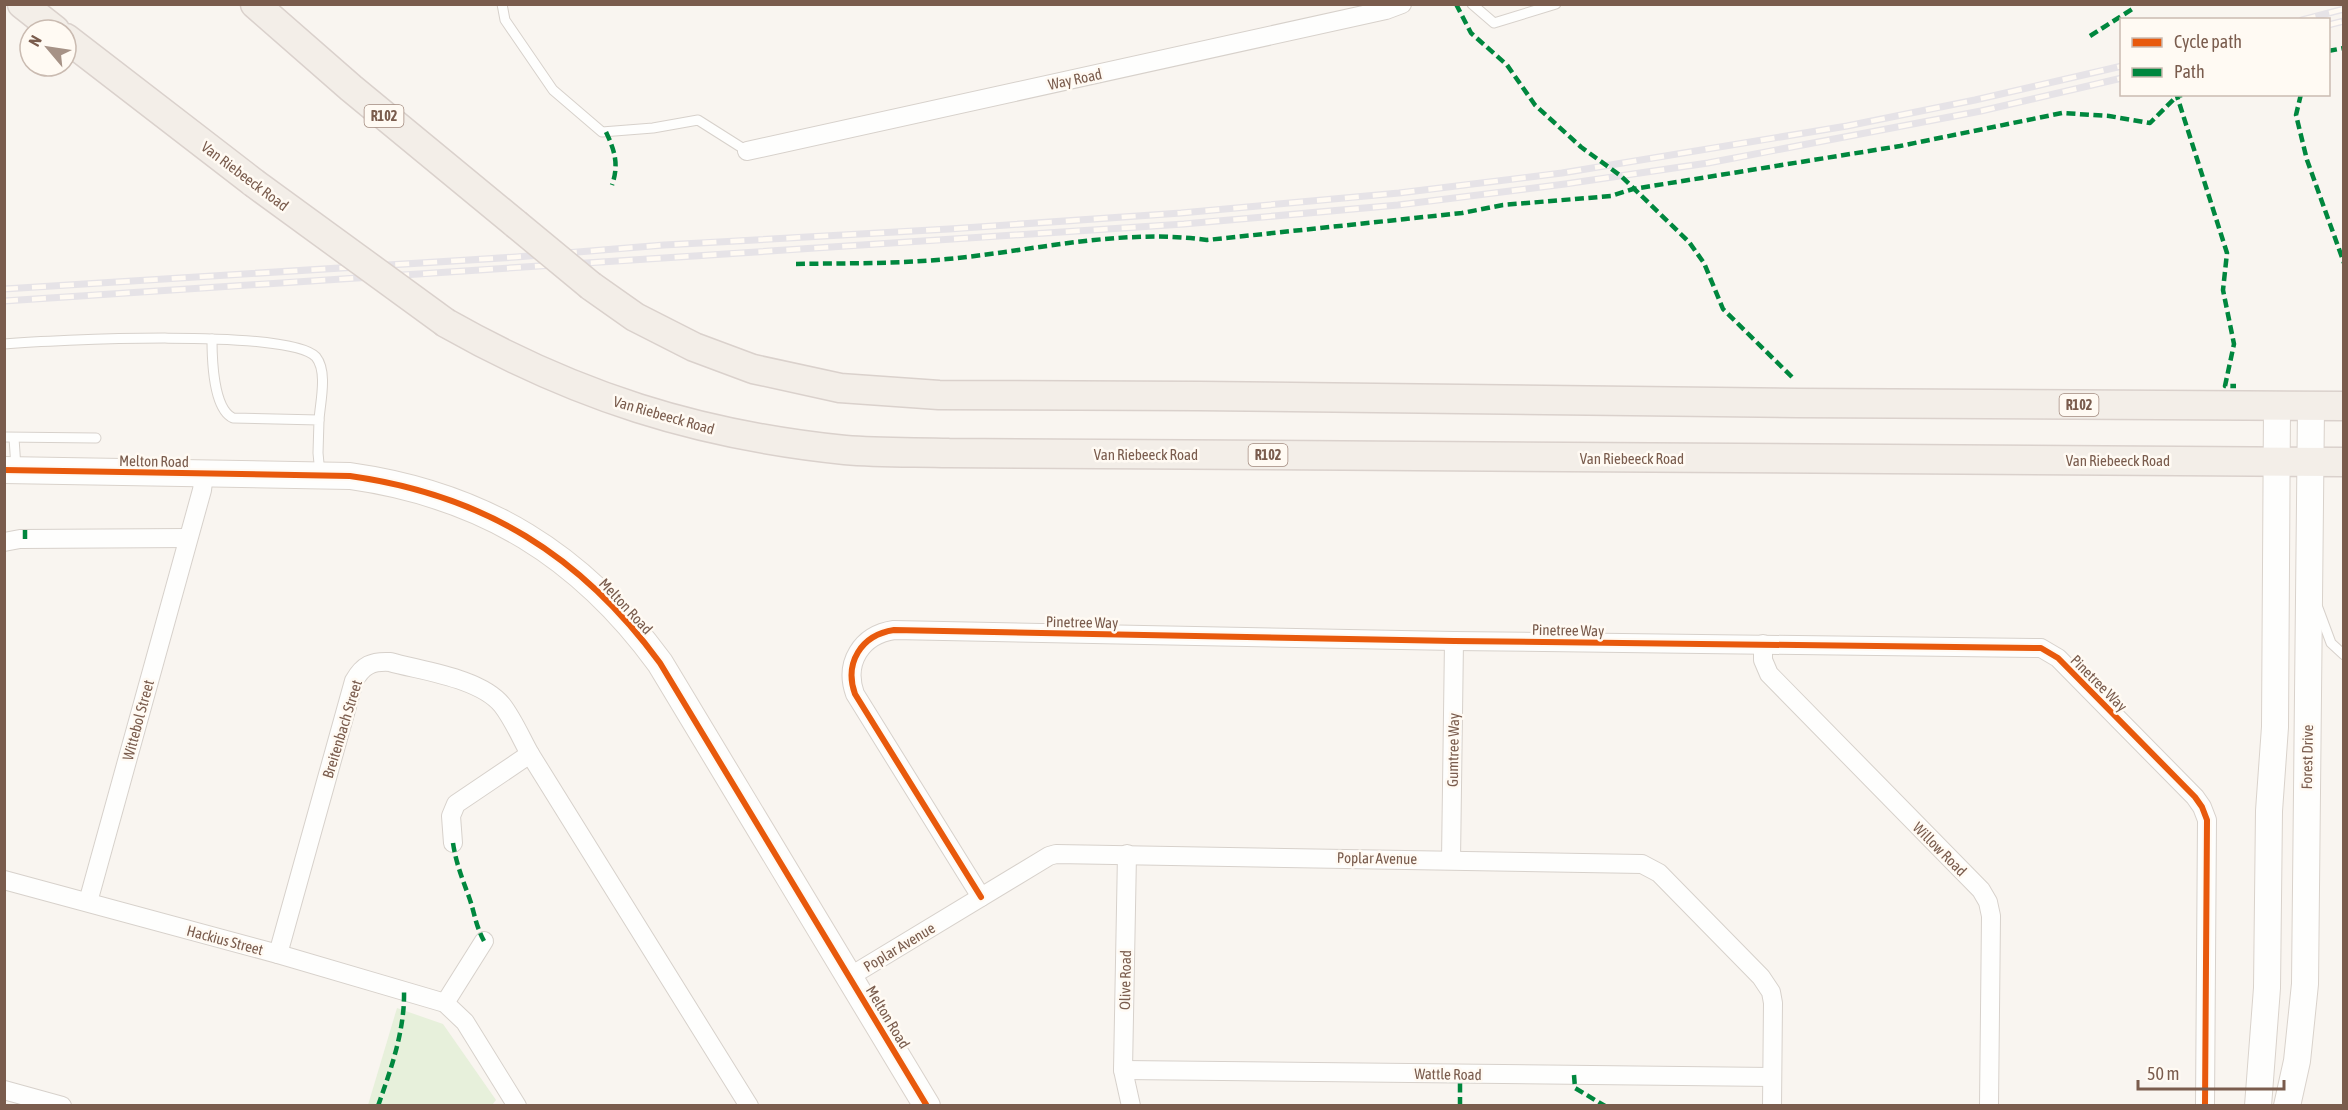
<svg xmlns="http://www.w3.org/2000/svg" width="2348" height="1110" font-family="'Asap Condensed',sans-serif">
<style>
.green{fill:#e7f0db}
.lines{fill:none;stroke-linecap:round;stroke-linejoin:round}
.lane-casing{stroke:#d7d1cb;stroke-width:11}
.street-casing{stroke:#d7d1cb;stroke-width:20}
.secondary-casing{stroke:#d9d2cb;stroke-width:28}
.primary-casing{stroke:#dad1cc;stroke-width:31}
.lane{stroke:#fefefd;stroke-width:9}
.street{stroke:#fefefd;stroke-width:18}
.secondary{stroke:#fefefd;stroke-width:26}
.primary{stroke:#f3eee8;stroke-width:28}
.rail-casing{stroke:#e6e3e7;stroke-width:7}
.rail{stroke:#fffaf3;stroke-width:4.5;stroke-dasharray:14;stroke-linecap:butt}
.primary-bridge-casing{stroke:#dad1cc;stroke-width:31;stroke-linecap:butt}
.primary-bridge{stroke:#f3eee8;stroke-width:28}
.quiet{stroke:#00873e;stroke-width:4.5;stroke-dasharray:9 4.5;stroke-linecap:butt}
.cycleway-casing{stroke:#fffaf3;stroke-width:10}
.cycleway{stroke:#e8590c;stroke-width:6}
.labels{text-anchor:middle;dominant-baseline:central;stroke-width:5;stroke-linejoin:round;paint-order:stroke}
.shield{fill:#fffaf3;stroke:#a28b7f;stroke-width:1.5}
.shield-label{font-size:14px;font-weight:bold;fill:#7a5c4d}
.street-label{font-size:15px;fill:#7a5c4d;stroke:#fffaf3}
</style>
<rect width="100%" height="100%" fill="#f9f5f0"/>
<polygon class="green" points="397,1008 443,1024 496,1100 492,1105 368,1105"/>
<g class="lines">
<defs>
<g id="lane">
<polyline points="502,4 505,20 553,90 602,132 653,128 698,120 747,151"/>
<polyline points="1472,4 1494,23 1556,4"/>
<path d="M212,339C212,358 213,409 233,418L319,420L318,453L320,474"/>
<path d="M4,344C52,340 290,328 316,357C328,372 320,403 319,420"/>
<polyline points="4,437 96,438"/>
<polyline points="14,438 16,468"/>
<polyline points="2318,608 2331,643 2344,655"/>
</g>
<g id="street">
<polyline points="747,151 1386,10 1402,4"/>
<polyline points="4,542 20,539 188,538"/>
<polyline points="1763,644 1763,660 1769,674 1981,890 1988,902 1991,916 1989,1106"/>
<polyline points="453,843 451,816 456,804 530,754"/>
<polyline points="1127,854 1123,1070 1131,1106"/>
<polyline points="1451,860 1454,641"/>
<polyline points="4,880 278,954 445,1003 465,1022 517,1106"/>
<path d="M981,897L855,694C844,663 861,635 894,630L1454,641L2041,648L2058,658L2195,797L2202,807L2207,820L2205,1106"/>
<polyline points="88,902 202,490 204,474"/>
<path d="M278,954L354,681C363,665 372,661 390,662C422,671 480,678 502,705C513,719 521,738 530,754L749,1106"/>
<polyline points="849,977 1049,856 1056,854 1642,864 1659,873 1761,977 1771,992 1773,1003 1772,1106"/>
<polyline points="445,1003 484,941"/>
<polyline points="1123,1070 1772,1077"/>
<polyline points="4,1090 62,1106"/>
</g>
<g id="secondary">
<path d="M4,470L350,476C484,495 581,555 660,663L927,1106"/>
<polyline points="2258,1106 2267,988 2269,811 2275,727 2277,406"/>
<polyline points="2287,1106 2297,1061 2305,984 2311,407"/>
</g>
<g id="primary">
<polyline points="22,4 55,30"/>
<polyline points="255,4 351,88 516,224"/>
<polyline points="66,38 254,183"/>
<polyline points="591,286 635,317 694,347 753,369 840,388 939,395 1199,396 1798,403 2344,406"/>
<path d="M446,323C575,396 697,435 845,450C879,453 915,452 949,453L2344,462"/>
</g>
</defs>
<use href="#lane" class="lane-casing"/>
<use href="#street" class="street-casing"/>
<use href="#secondary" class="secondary-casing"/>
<use href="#primary" class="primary-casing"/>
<use href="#lane" class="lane"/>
<use href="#street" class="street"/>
<use href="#secondary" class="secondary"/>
<use href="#primary" class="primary"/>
<defs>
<g id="rail">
<polyline points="2302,20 2344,9"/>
<polyline points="2328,25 2344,21"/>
<polyline points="4,289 516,257 664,245 949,229 1181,213 1399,193 1562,173 1847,126 1975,100 2122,66"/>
<polyline points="4,301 1184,224 1398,205 1565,184 1708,163 1981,111 2122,78"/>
</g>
</defs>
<use href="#rail" class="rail-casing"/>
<use href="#rail" class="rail"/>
<defs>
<g id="primary-bridge">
<polyline points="254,183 446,323"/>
<polyline points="516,224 591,286"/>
</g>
</defs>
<use href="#primary-bridge" class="primary-bridge-casing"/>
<use href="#primary-bridge" class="primary-bridge"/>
<g class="quiet">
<polyline points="1456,4 1471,33 1507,65 1535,105 1581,147 1621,176 1689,242 1704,263 1723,309 1795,380"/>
<polyline points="2090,36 2134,8"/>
<polyline points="2328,51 2344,48"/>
<polyline points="2301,94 2296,115 2307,160 2344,263"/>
<polyline points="2182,95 2177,96 2227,253 2223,290 2234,344 2225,386 2236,386"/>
<path d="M606,132C615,151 619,165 612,185"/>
<path d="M796,264C846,263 897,264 947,259C1034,251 1119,228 1207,240L1462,213L1503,205L1611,196L1633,189L1900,146L2062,113L2109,116L2150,123L2177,96"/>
<polyline points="25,539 25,528"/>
<path d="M453,843C456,863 462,878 469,897C475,914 475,924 484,941"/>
<polyline points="1574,1075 1575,1088 1605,1106"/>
<path d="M378,1106C391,1069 405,1030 404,991"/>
<polyline points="1460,1106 1460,1074"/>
</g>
<defs>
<g id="cycleway">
<path d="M4,470L350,476C484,495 581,555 660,663L927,1106"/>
<path d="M981,897L855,694C844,663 861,635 894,630L1454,641L2041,648L2058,658L2195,797L2202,807L2207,820L2205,1106"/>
</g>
</defs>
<use href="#cycleway" class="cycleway-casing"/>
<use href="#cycleway" class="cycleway"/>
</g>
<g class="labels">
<g class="shield">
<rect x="364.5" y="105" width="39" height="22" rx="4.5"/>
<rect x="2059.5" y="394" width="39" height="22" rx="4.5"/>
<rect x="1248.5" y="444" width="39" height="22" rx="4.5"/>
</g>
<g class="shield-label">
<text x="384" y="116">R102</text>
<text x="2079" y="405">R102</text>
<text x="1268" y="455">R102</text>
</g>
<g class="street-label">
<text transform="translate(1075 79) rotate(-12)">Way Road</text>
<text transform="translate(245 176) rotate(37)">Van Riebeeck Road</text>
<text transform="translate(664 415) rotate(16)">Van Riebeeck Road</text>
<text x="1146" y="454">Van Riebeeck Road</text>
<text x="1632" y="458">Van Riebeeck Road</text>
<text x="2118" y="460">Van Riebeeck Road</text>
<text transform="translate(154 461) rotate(1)">Melton Road</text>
<text transform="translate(626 606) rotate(47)">Melton Road</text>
<text transform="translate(1082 622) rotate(1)">Pinetree Way</text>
<text transform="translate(1568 630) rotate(1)">Pinetree Way</text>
<text transform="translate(2099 683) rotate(45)">Pinetree Way</text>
<text transform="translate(138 720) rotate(-75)">Wittebol Street</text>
<text transform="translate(342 729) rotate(-73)">Breitenbach Street</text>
<text transform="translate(1453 750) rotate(-89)">Gumtree Way</text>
<text transform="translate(2307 757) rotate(-89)">Forest Drive</text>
<text transform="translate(1940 849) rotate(45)">Willow Road</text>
<text transform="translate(1377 858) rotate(1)">Poplar Avenue</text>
<text transform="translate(225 940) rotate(15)">Hackius Street</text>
<text transform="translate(899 947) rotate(-31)">Poplar Avenue</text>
<text transform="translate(1125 980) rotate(-89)">Olive Road</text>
<text transform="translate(888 1017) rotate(59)">Melton Road</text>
<text transform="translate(1448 1074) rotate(1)">Wattle Road</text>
</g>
</g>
<rect width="2348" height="1110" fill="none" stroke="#7a5c4d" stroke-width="12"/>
<rect x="2120" y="18" width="210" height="78" fill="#fffaf3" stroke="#cabbb1" stroke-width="1.5"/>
<rect x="2132" y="38" width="30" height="9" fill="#e8590c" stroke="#cabbb1" stroke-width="1.5"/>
<text x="2174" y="48" font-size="18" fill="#7a5c4d">Cycle path</text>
<rect x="2132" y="68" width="30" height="9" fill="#00873e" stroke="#cabbb1" stroke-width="1.5"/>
<text x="2174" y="78" font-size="18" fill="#7a5c4d">Path</text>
<g transform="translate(48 48) rotate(299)"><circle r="28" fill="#fffaf3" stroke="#cabbb1" stroke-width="1.5"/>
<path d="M0-4.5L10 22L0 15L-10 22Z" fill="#a69286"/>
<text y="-9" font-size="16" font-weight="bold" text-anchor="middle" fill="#7a5c4d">N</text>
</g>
<path d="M2138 1080v9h146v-9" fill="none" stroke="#7a5c4d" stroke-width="3"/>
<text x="2147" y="1080" font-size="18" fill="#7a5c4d" stroke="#fffaf3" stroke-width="4.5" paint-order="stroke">50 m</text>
</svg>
